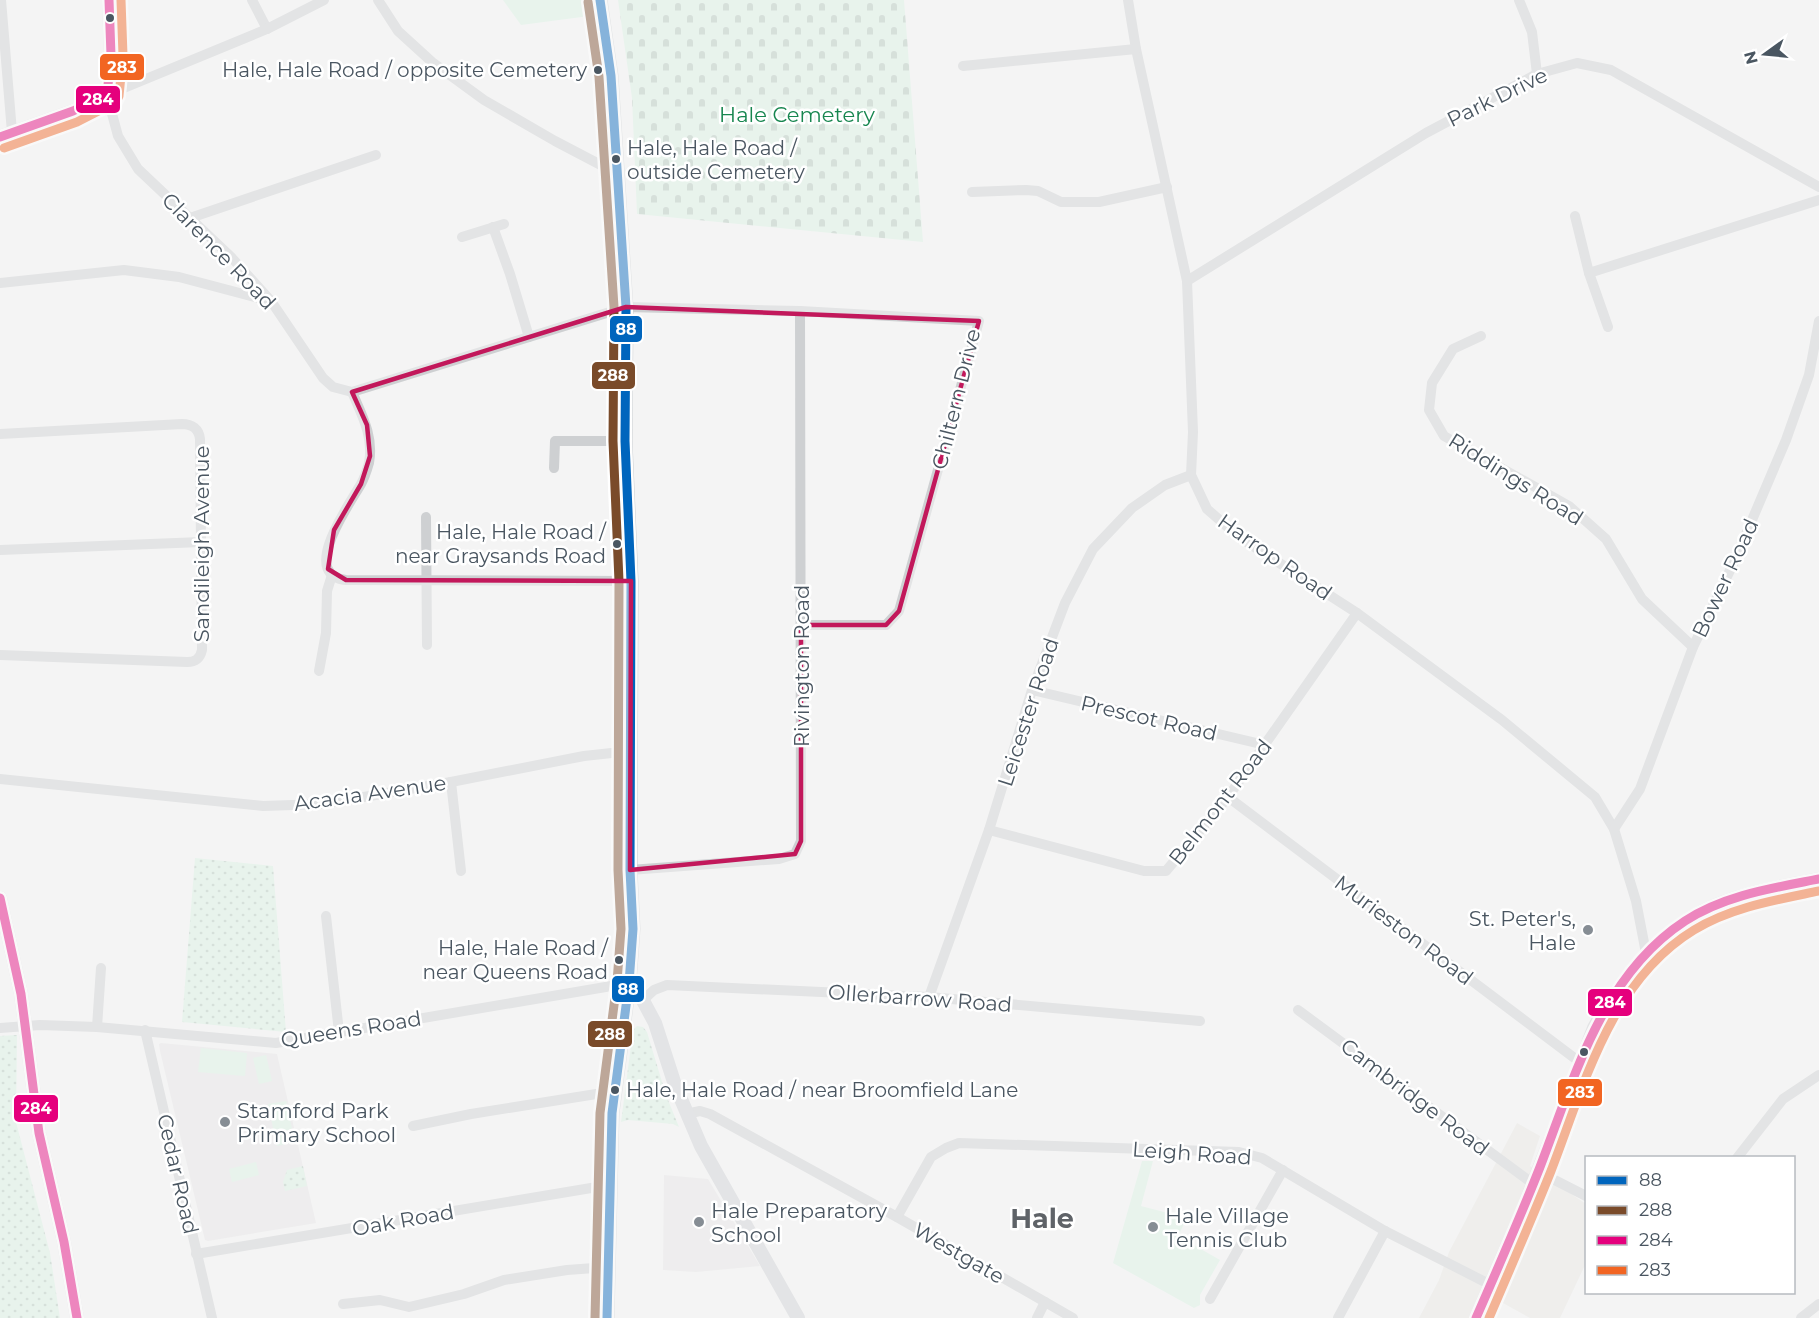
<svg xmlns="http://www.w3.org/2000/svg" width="1819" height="1318" font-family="Montserrat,sans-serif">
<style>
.commercial{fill:#e8e7e3}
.education{fill:#e6e5e6}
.green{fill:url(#green-dots)}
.cemetery{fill:url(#cemetery-stones)}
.pitch{fill:#d9f2e3}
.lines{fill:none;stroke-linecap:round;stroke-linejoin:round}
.street{stroke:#ced0d2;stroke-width:10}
.secondary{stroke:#ced0d4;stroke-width:14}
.primary{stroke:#caced1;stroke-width:15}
.bus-1-casing{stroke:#fff;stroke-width:14}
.bus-2-casing{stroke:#fff;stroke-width:14}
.bus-3-casing{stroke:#fff;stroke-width:14}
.bus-4-casing{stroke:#fff;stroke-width:14}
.bus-1{stroke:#0065bd;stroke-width:9}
.bus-2{stroke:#7a4b2a;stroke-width:9}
.bus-3{stroke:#e5007d;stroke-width:9}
.bus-4{stroke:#f26522;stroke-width:9}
.marked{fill:none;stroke:#c2185b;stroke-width:4.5;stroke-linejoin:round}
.bus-dot{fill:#4a5661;stroke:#fff;stroke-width:2}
.poi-dot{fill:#868d94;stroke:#fff;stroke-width:2}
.labels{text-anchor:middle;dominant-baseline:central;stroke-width:5;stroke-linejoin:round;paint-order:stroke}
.bus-label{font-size:20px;fill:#4a5661;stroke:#fff;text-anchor:end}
.street-label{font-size:21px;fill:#4a5661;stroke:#fff}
.park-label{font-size:21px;fill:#17864f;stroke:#fff}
.poi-label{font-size:21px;fill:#4a5661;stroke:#fff;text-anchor:start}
.district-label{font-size:27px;font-weight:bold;fill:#5f6368;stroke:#fff}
.line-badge{stroke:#fff;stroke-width:2}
.badge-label{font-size:16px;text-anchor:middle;font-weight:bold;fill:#fff}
</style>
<defs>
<pattern id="green-dots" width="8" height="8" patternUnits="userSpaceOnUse" patternTransform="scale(1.5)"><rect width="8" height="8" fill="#d9f2e3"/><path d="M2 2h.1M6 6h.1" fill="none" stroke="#b2c7bb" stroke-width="1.8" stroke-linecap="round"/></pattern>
<pattern id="cemetery-stones" width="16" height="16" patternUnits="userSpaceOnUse" patternTransform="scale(1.5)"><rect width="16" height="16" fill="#d9f2e3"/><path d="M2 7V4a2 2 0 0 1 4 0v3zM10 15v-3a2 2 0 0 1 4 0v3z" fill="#b2c7bb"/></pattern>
</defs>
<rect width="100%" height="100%" fill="#f4f4f4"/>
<polygon class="commercial" points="1517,1123 1540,1136 1530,1166 1586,1204 1586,1263 1560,1318 1530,1318 1483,1292 1470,1318 1419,1318 1439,1280 1449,1252"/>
<g class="education">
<polygon points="161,1043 277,1054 316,1223 208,1241 205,1240 160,1051 159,1044"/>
<polygon points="664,1175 708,1179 760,1266 696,1272 663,1270"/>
</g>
<g class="green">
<polygon points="195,858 273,866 286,1032 182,1022"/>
<polygon points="637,1026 643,1027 647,1032 666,1095 679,1127 673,1124 628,1120 621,1122 633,1030"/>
<polygon points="17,1035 16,1122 50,1253 60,1318 0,1318 0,1036"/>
<polygon points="303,1166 307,1186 285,1191 283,1182 287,1170"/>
</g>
<polygon class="cemetery" points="618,0 904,0 923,242 637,214 632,98"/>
<g class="pitch">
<polygon points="503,0 595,0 597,15 521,25"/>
<polygon points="201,1048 247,1053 245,1076 198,1072"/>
<polygon points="266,1055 272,1081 259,1084 253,1058"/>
<polygon points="286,1101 295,1142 277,1146 268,1104"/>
<polygon points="1142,1161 1153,1161 1141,1206 1187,1218 1178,1236 1220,1260 1200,1295 1200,1305 1194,1308 1113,1263"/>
<polygon points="256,1162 259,1175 232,1182 229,1169"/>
</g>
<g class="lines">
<g class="street">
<polyline points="1,0 12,132"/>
<polyline points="252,0 267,29"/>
<polyline points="324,0 267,29 107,95 118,136 138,169 232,258 271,301 323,378 333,387 352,392 626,307 800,311 979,321 899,611 886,625 801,625"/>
<polyline points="378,0 398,31 432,62 484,100 555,141 618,174"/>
<polyline points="1128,0 1136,49 1187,281 1193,432 1191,475 1207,509 1239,537 1357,613 1502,720 1595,797 1614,829 1636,901 1646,953"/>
<polyline points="1519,0 1532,32 1537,74"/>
<polyline points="963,66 1136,49"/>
<polyline points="972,192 1026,190 1038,191 1061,202 1099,202 1167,187"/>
<polyline points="1575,216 1589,273 1608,327"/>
<polyline points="190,218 376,155"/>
<polyline points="493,227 510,274 529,337"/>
<polyline points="462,237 504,224"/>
<polyline points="1589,273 1819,200"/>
<polyline points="1187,281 1426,133 1537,74 1577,63 1611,70 1819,187"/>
<polyline points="0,283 124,270 179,277 270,301"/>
<polyline points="1481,336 1453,349 1432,383 1429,410 1444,436 1569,506 1606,539 1642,599 1693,647"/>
<path d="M352,392C362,415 374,437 369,463C367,470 365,477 361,484C351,502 298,575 346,580L631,581"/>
<path d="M0,434L182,424C192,424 199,429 200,439L202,650C200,659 195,662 187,662L0,655"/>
<polyline points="554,468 555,441 625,441"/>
<polyline points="426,517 427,645"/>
<polyline points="0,550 201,542"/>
<polyline points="319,671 326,633 327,591 332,575"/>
<polyline points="1032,690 1265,745"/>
<polyline points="0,779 263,806 323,804 451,782 584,756 630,751"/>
<polyline points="451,782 461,871"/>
<polyline points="1228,797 1581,1063"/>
<polyline points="1614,829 1640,789 1693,647 1735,560 1786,440 1809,375 1819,321"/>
<polyline points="989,830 1144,871 1166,871 1228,797 1357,613"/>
<polyline points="630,870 779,859 795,854 801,841 800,311"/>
<polyline points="326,916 339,1032"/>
<polyline points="929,997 989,830 1032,690 1065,603 1093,549 1132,508 1165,485 1191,475"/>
<polyline points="643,1000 654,990 667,985 929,997 1200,1021"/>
<polyline points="1298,1010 1532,1183"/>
<polyline points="97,1027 101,968"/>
<polyline points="0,1028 40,1025 97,1027 276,1043 629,983"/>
<polyline points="145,1030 212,1318"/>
<polyline points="686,1114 700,1111 710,1114 897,1217 1073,1318"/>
<polyline points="413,1126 471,1114 615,1091"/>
<polyline points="1737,1158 1783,1099 1819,1075"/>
<polyline points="1537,1171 1586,1196"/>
<polyline points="897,1217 931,1157 946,1148 959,1143 1239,1152 1262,1158 1385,1231 1491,1285"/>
<polyline points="196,1254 609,1185"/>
<polyline points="1210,1299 1283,1170"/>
<polyline points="343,1304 380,1300 409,1307 464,1294 504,1280 567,1270 608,1267"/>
<polyline points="1037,1318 1045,1302"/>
<polyline points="1338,1318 1385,1231"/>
<polyline points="1801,1318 1819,1304"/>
</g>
<g class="secondary">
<polyline points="0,137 73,111 107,95 111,55 109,0"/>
<polyline points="0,898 21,994 39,1133 64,1242 77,1318"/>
<polyline points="628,992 640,995 655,1023 675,1085 701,1146 798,1318"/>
<path d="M1476,1318L1522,1212L1594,1028C1620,981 1654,936 1703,911C1738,893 1781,887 1819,879"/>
</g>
<polyline class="primary" points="600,0 611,76 626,307 625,441 631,581 630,870 633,929 629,983 612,1113 607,1318"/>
<defs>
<polyline id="bus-1" points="600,0 611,76 626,307 625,441 631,581 630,870 633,929 629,983 612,1113 607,1318"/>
<polyline id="bus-2" points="588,2 599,77 614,307 613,441 619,581 618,870 621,929 617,982 600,1113 595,1318"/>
<g id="bus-3">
<polyline points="0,137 73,111 107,95 111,55 109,0"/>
<polyline points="0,898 21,994 39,1133 64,1242 77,1318"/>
<path d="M1476,1318C1498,1268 1520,1218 1540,1167C1574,1079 1601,976 1685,921C1725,895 1773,888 1819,879"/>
</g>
<g id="bus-4">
<polyline points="4,148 77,122 116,102 119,96 123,55 121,0"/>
<path d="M1489,1318C1510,1269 1531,1221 1551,1171C1584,1086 1610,981 1694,930C1732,907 1776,900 1819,891"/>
</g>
</defs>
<use href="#bus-1" class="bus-1-casing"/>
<use href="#bus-2" class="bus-2-casing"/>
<use href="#bus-3" class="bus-3-casing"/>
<use href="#bus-4" class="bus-4-casing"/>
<use href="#bus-1" class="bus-1"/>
<use href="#bus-2" class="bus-2"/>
<use href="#bus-3" class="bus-3"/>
<use href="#bus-4" class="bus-4"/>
</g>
<path d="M0 0H1819V1318H0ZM626,307L979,321L899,611L886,625H801V841L795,854L630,870L631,581L346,580L328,569L334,530L361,484L370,456L367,425L352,392Z" fill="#f4f4f4" fill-opacity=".55" fill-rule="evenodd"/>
<path class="marked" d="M626,307L979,321L899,611L886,625H801V841L795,854L630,870L631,581L346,580L328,569L334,530L361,484L370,456L367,425L352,392Z"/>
<g class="bus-dot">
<circle cx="110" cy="18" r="5"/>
<circle cx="598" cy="70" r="5"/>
<circle cx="616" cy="159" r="5"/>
<circle cx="617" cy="544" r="5"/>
<circle cx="619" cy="960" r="5"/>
<circle cx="1584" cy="1052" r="5"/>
<circle cx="615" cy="1090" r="5"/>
</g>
<g class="poi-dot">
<circle cx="1588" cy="930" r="6"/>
<circle cx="225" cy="1122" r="6"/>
<circle cx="699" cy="1222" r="6"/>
<circle cx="1153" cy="1227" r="6"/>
</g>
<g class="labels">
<g class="bus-label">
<text x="587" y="70">Hale, Hale Road / opposite Cemetery</text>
<text x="627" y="148" text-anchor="start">Hale, Hale Road /<tspan x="627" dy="24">outside Cemetery</tspan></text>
<text x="606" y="532">Hale, Hale Road /<tspan x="606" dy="24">near Graysands Road</tspan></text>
<text x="608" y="948">Hale, Hale Road /<tspan x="608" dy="24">near Queens Road</tspan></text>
<text x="626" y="1090" text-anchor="start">Hale, Hale Road / near Broomfield Lane</text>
</g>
<g class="street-label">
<text transform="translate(1497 97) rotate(-26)">Park Drive</text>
<text transform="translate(219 251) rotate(46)">Clarence Road</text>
<text transform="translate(956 399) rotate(-76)">Chiltern Drive</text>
<text transform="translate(1516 479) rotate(32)">Riddings Road</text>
<text transform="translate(201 544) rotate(-90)">Sandileigh Avenue</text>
<text transform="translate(1275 557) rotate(35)">Harrop Road</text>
<text transform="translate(1725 578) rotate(-65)">Bower Road</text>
<text transform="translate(801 666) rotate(-90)">Rivington Road</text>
<text transform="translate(1028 712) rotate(-72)">Leicester Road</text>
<text transform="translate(1149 718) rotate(13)">Prescot Road</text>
<text transform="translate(370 793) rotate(-8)">Acacia Avenue</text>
<text transform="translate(1220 802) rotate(-52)">Belmont Road</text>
<text transform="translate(1404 930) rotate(37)">Murieston Road</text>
<text transform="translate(920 998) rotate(4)">Ollerbarrow Road</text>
<text transform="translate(351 1029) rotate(-9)">Queens Road</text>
<text transform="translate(1415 1097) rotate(37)">Cambridge Road</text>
<text transform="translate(1192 1153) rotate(4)">Leigh Road</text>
<text transform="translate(178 1174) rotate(77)">Cedar Road</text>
<text transform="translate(403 1220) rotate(-10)">Oak Road</text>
<text transform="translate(959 1253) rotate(30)">Westgate</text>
</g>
<g class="park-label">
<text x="797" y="114">Hale Cemetery</text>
</g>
<g class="poi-label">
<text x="1576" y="918" text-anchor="end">St. Peter's,<tspan x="1576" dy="24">Hale</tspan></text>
<text x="237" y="1110">Stamford Park<tspan x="237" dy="24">Primary School</tspan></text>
<text x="711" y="1210">Hale Preparatory<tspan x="711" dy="24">School</tspan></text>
<text x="1165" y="1215">Hale Village<tspan x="1165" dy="24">Tennis Club</tspan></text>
</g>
<g class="district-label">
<text x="1042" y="1218">Hale</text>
</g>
</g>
<g class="line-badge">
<rect x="99" y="53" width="46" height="28" rx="6" fill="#f26522"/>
<rect x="75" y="85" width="46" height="29" rx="6" fill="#e5007d"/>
<rect x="609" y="315" width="34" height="28" rx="6" fill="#0065bd"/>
<rect x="591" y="361" width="45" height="29" rx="6" fill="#7a4b2a"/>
<rect x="611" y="975" width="34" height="28" rx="6" fill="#0065bd"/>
<rect x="1587" y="988" width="46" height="29" rx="6" fill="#e5007d"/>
<rect x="587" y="1020" width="46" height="28" rx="6" fill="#7a4b2a"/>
<rect x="1557" y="1078" width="46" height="29" rx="6" fill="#f26522"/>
<rect x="13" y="1094" width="46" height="29" rx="6" fill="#e5007d"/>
</g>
<g class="badge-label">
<text x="122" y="73">283</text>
<text x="98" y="105">284</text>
<text x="626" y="335">88</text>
<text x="613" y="381">288</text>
<text x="628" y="995">88</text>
<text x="1610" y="1008">284</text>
<text x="610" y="1040">288</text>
<text x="1580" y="1098">283</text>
<text x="36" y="1114">284</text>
</g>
<rect x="1585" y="1156" width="210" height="138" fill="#ffffff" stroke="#b7bbc0" stroke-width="1.5"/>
<rect x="1597" y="1176" width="30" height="9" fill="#0065bd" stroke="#b7bbc0" stroke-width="1.5"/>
<text x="1639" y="1186" font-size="18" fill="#4a5661">88</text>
<rect x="1597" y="1206" width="30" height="9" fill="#7a4b2a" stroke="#b7bbc0" stroke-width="1.5"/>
<text x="1639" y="1216" font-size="18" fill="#4a5661">288</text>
<rect x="1597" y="1236" width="30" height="9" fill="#e5007d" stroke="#b7bbc0" stroke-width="1.5"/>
<text x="1639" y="1246" font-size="18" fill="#4a5661">284</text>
<rect x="1597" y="1266" width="30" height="9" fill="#f26522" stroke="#b7bbc0" stroke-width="1.5"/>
<text x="1639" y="1276" font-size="18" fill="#4a5661">283</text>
<g transform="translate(1765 54) rotate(255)" stroke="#ffffff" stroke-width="4.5" paint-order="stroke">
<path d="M0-4.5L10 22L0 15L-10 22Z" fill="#4a5661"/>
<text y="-9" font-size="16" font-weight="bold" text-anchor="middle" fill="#4a5661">N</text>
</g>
</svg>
